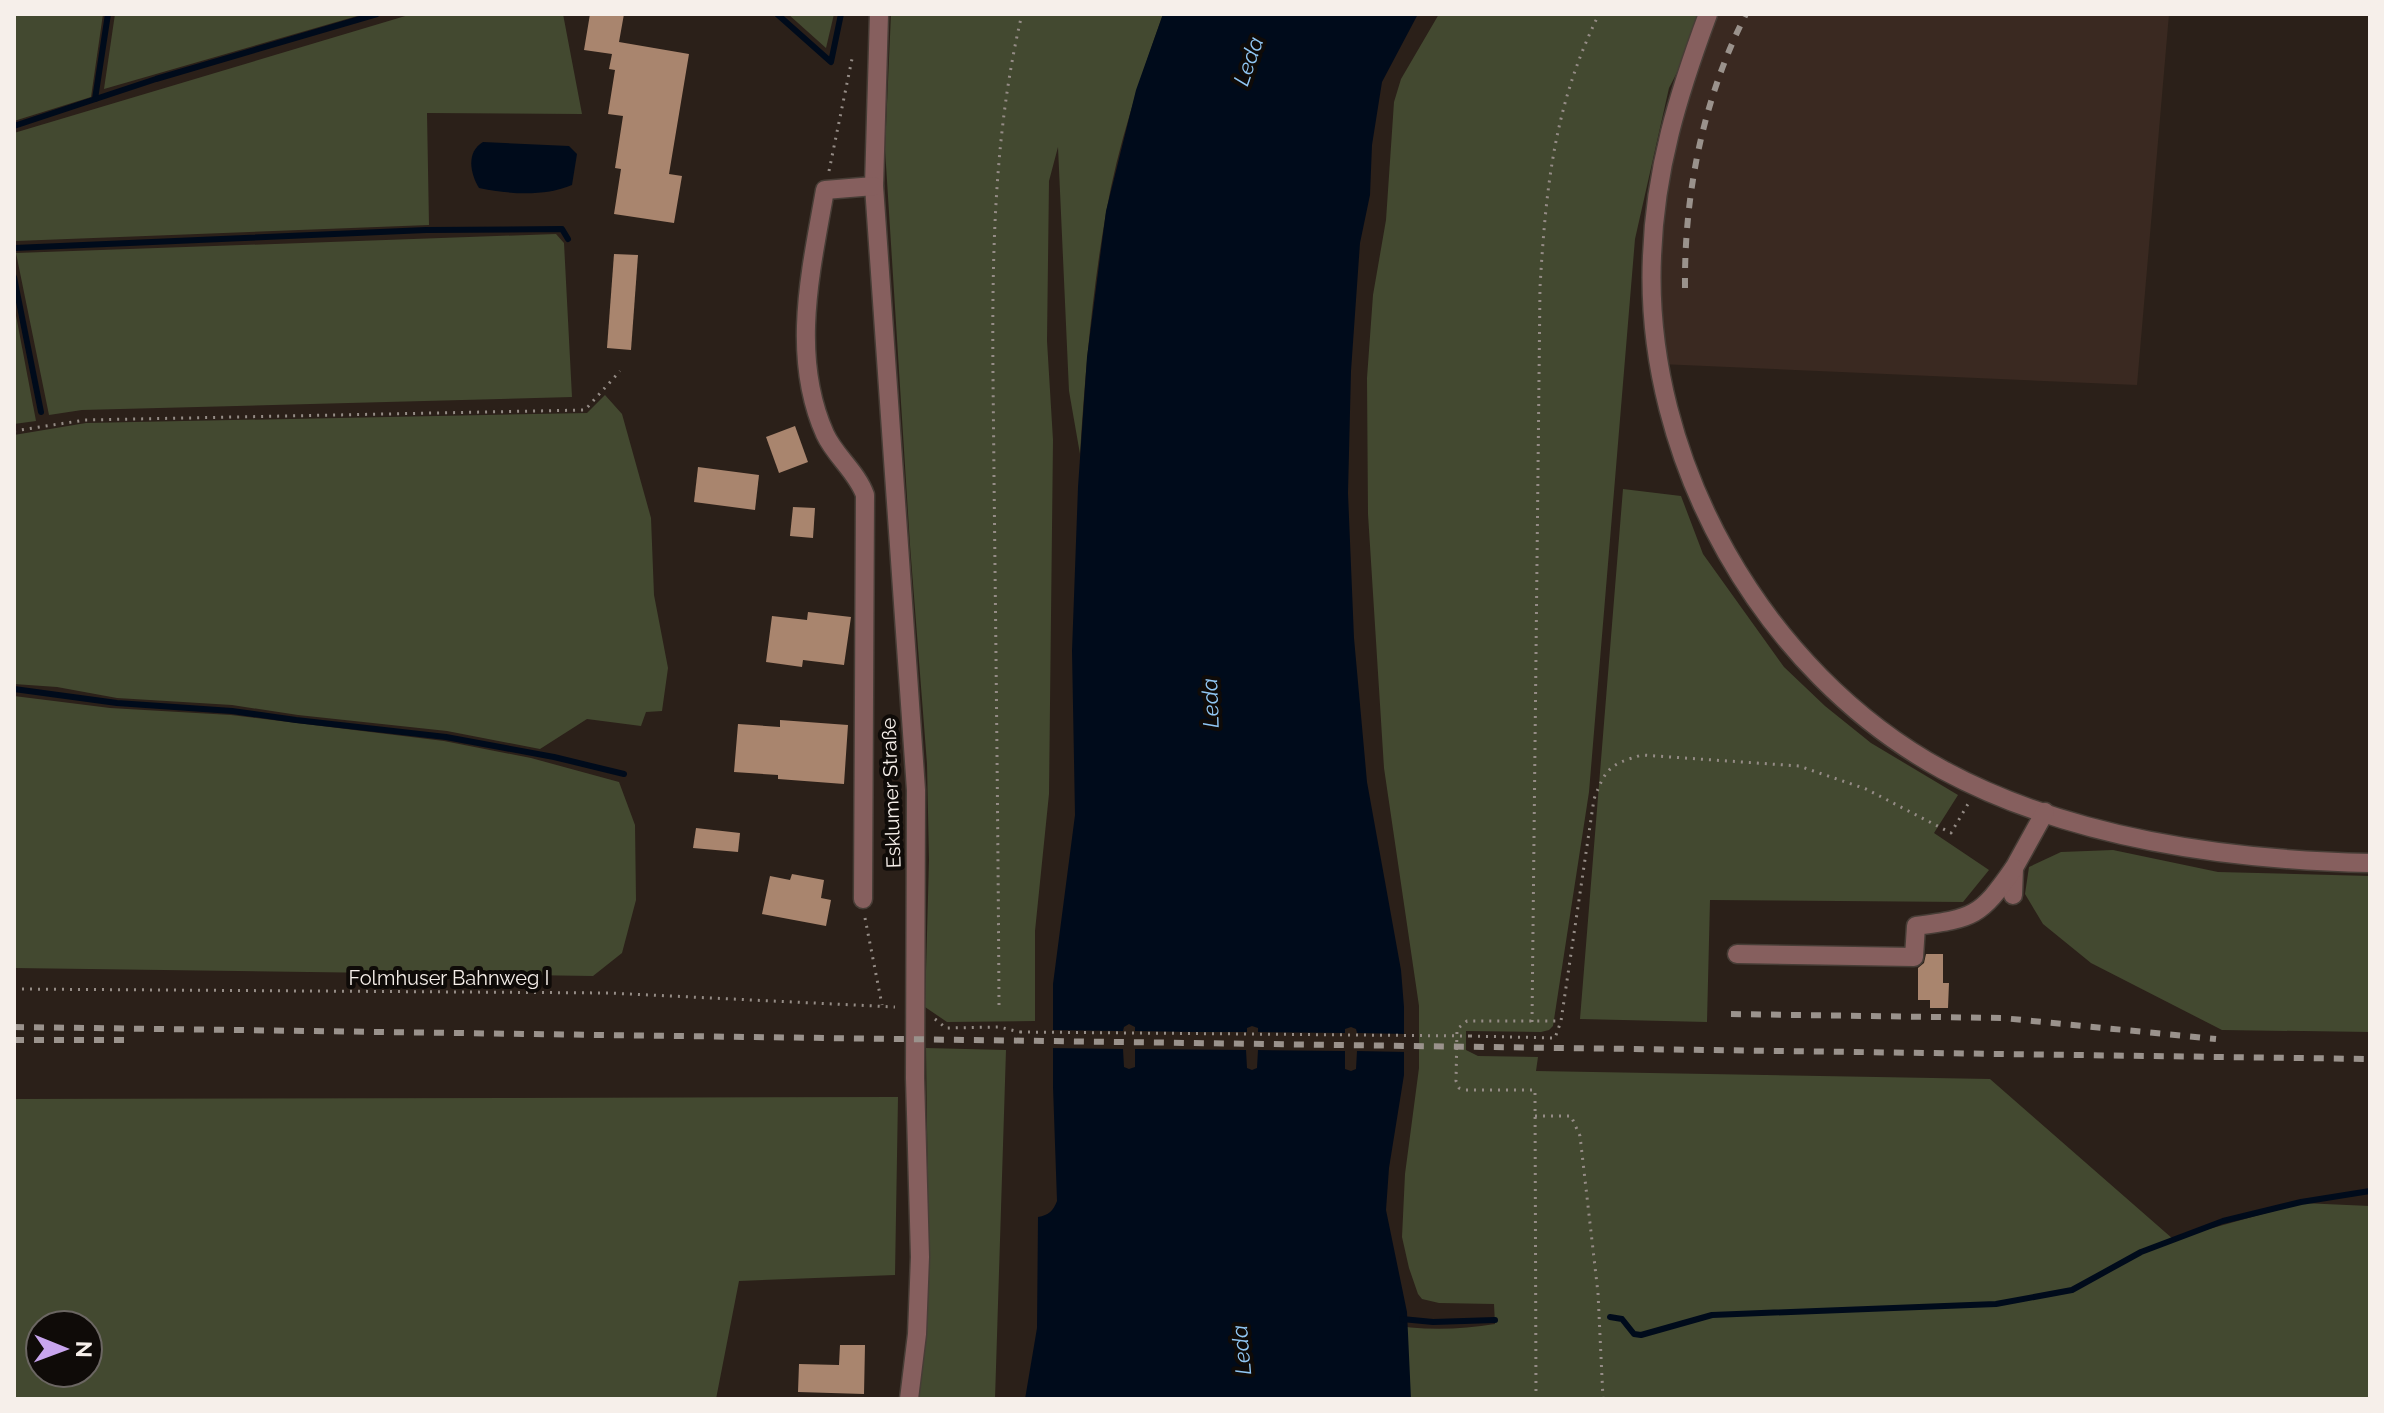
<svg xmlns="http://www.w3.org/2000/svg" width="2384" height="1413" font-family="Raleway,sans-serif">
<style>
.industrial{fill:#3a2921}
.green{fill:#434930;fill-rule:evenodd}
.water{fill:#000b1b}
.pier{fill:#2b2019}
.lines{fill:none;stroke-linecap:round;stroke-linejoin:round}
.stream{stroke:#000b1b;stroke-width:6}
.building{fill:#a9856e}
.minor-casing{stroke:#473d36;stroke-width:21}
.path{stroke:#958c86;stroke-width:3;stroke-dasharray:2 6;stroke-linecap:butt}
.minor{stroke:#865f5e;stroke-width:18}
.rail{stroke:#9a928c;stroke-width:6;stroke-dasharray:10 10;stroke-linecap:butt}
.path-bridge{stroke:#958c86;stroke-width:3;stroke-dasharray:2 6;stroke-linecap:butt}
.labels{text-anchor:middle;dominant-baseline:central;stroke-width:8;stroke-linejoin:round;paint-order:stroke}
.street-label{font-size:20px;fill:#f6efea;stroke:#0f0b08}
.water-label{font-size:22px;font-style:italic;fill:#91c7f4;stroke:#0f0b08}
</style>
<rect width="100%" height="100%" fill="#2b2019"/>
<polygon class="industrial" points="1708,14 2169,14 2137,385 1660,364 1656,206"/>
<g class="green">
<polygon points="14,14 103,14 91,97 14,121"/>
<polygon points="115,14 364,14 104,89"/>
<polygon points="412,14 563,14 582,114 427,113 429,225 16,241 14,133"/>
<polygon points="788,14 834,14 826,48"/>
<path d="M891,14H1163C1140,79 1118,145 1106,213C1092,293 1085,374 1080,454L1069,391L1058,147L1049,181L1047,341L1053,440L1049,794L1035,931V1021L947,1022L925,1007L929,860L927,764L910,545L885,149Z"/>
<path d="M1439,14H1707L1669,88L1635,239L1589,792L1553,1026L1549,1030L1541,1032L1466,1031V1050L1478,1056L1538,1057L1536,1071L1990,1079L2173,1239L2302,1203L2370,1206V1399H1382L1383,1323C1419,1331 1458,1330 1495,1324L1494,1304L1439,1303L1422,1299L1418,1294L1409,1268L1402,1237L1405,1174L1419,1068V1006L1384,768L1368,514L1367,378L1373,295L1386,220L1394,102L1401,79Z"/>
<polygon points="556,234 564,243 572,397 82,410 49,415 16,253"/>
<polygon points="14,305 36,421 14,424"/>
<polygon points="605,395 622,414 651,518 654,595 668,668 662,711 646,712 641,726 587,719 540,749 447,731 298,715 232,705 117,698 57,687 14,684 14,435 86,423 587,413"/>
<polygon points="1623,489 1681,496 1703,554 1784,667 1825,706 1871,743 1958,795 1934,833 1989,870 1963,902 1710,900 1707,1022 1580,1019"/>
<polygon points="14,696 110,708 231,715 444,741 531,758 619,782 635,825 636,900 622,953 593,976 14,968"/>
<polygon points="2113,850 2218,872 2370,876 2370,1032 2222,1030 2091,963 2043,924 2025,894 2029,867 2061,852"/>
<polygon points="926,1048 1006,1050 995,1399 917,1399 929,1281"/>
<path d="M898,1097L895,1275L739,1281L716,1399H14V1099ZM40,1325H88V1373H40Z"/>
</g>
<g class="water">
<path d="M1163,14H1418L1382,82L1372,145L1370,195L1360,243L1351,371L1348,493L1354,638L1367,782L1401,970L1404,1007V1075L1389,1168L1386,1210L1407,1312L1411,1399H1025L1037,1328L1038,1217C1049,1215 1053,1211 1057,1201L1053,1087V984L1075,815L1072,651L1078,487L1087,357L1106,211L1136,90Z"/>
<path d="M483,142L569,146L577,154L572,185C544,197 508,194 479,188C470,173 466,152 483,142Z"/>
</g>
<polygon class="pier" points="1129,1024 1135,1027 1135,1031 1192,1032 1247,1032 1247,1028 1252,1026 1258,1028 1258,1032 1345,1033 1345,1029 1351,1027 1356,1029 1357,1033 1408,1034 1408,1052 1357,1051 1356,1069 1351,1071 1345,1069 1345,1051 1258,1050 1257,1068 1252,1070 1247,1068 1246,1050 1135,1049 1135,1067 1129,1069 1124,1067 1123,1049 1049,1048 1051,1030 1123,1031 1124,1027"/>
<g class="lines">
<g class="stream">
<polyline points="777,14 831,62 841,14"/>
<polyline points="95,99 108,14"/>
<polyline points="14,126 156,79 377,14"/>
<polyline points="14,248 426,230 562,229 568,239"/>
<polyline points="14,277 41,412"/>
<polyline points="14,689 117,703 232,711 296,720 446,737 554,757 624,774"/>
<polyline points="1610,1317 1622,1319 1634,1334 1641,1335 1712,1315 1996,1304 2072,1290 2141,1252 2223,1221 2301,1202 2370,1191"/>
<polyline points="1402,1319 1433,1322 1495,1320"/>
</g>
</g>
<g class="building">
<polygon points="590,14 624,14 619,42 689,54 669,174 682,176 674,223 614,214 621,169 615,168 623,116 608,114 615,70 609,69 612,54 584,50"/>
<polygon points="614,254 638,255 631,350 607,348"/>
<polygon points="795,426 808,462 779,473 766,437"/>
<polygon points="698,467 759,475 755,510 694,502"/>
<polygon points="793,507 815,508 813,538 790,536"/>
<polygon points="808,612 851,617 844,665 803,660 802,667 766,662 772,616 807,620"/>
<polygon points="780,720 848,725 844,784 778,779 778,775 734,772 738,724 780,727"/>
<polygon points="696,828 740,833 738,852 693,848"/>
<polygon points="792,874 824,880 821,898 831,900 826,926 762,914 770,876 790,880"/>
<polygon points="1926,954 1943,954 1943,983 1949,983 1948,1008 1930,1008 1930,1000 1918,1000 1918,968 1924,963"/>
<polygon points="840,1345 865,1345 864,1394 798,1392 799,1364 839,1365"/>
</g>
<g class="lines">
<defs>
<g id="minor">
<polyline points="879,14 874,186 916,790 915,1078 920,1257 917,1334 909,1399"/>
<path d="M1708,14C1678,95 1655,169 1652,256C1643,460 1763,672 1943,770C2071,839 2226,860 2370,863"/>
<polyline points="2013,895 2014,868 2045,812"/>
<path d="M863,899L865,495C857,472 835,456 825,434C790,356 811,270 825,190L874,186"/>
<path d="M1737,954L1914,957L1916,926C1974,918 1980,917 2014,868"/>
</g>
</defs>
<use href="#minor" class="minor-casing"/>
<g class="path">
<polyline points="829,171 853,54"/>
<polyline points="14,431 85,420 585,410 620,371"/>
<polyline points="865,918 882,1005"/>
<polyline points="14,989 609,993 895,1007"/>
<path d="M999,1005C998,830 996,654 994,478C993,325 986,165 1022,14"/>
<polyline points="935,1019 946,1028 999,1027 1020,1032"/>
<path d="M1532,1022L1540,287C1546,187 1554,105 1599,14"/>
<path d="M1470,1036L1555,1038L1561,1021L1594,799C1606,768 1610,764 1642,755L1799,766L1866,789L1951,833L1968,804"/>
<polyline points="1535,1116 1571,1116 1580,1136 1598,1293 1603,1399"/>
<polyline points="1536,1399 1535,1090 1466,1090 1459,1088 1456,1081 1457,1029 1467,1021 1561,1021"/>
</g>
<use href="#minor" class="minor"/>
<g class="rail">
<path d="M1685,288C1684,194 1703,99 1746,14"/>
<polyline points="1731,1014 2002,1018 2216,1039"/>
<polyline points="14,1027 2370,1059"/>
<polyline points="14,1040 133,1040"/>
</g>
<polyline class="path-bridge" points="1020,1032 1470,1036"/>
</g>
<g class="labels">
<g class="street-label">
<text transform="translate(891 793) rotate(-92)">Esklumer Straße</text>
<text x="449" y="978">Folmhuser Bahnweg I</text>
</g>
<g class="water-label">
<text transform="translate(1248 61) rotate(-71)">Leda</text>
<text transform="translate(1210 703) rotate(-92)">Leda</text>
<text transform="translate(1241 1350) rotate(-95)">Leda</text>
</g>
</g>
<rect width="2384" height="1413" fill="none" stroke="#f6efea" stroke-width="32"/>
<g transform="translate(64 1349) rotate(91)"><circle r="38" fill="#0f0b08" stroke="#6b6662" stroke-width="2"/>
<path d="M0-6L14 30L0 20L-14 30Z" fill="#c8a5ee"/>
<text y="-12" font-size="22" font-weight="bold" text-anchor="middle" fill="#f6efea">N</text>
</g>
</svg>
